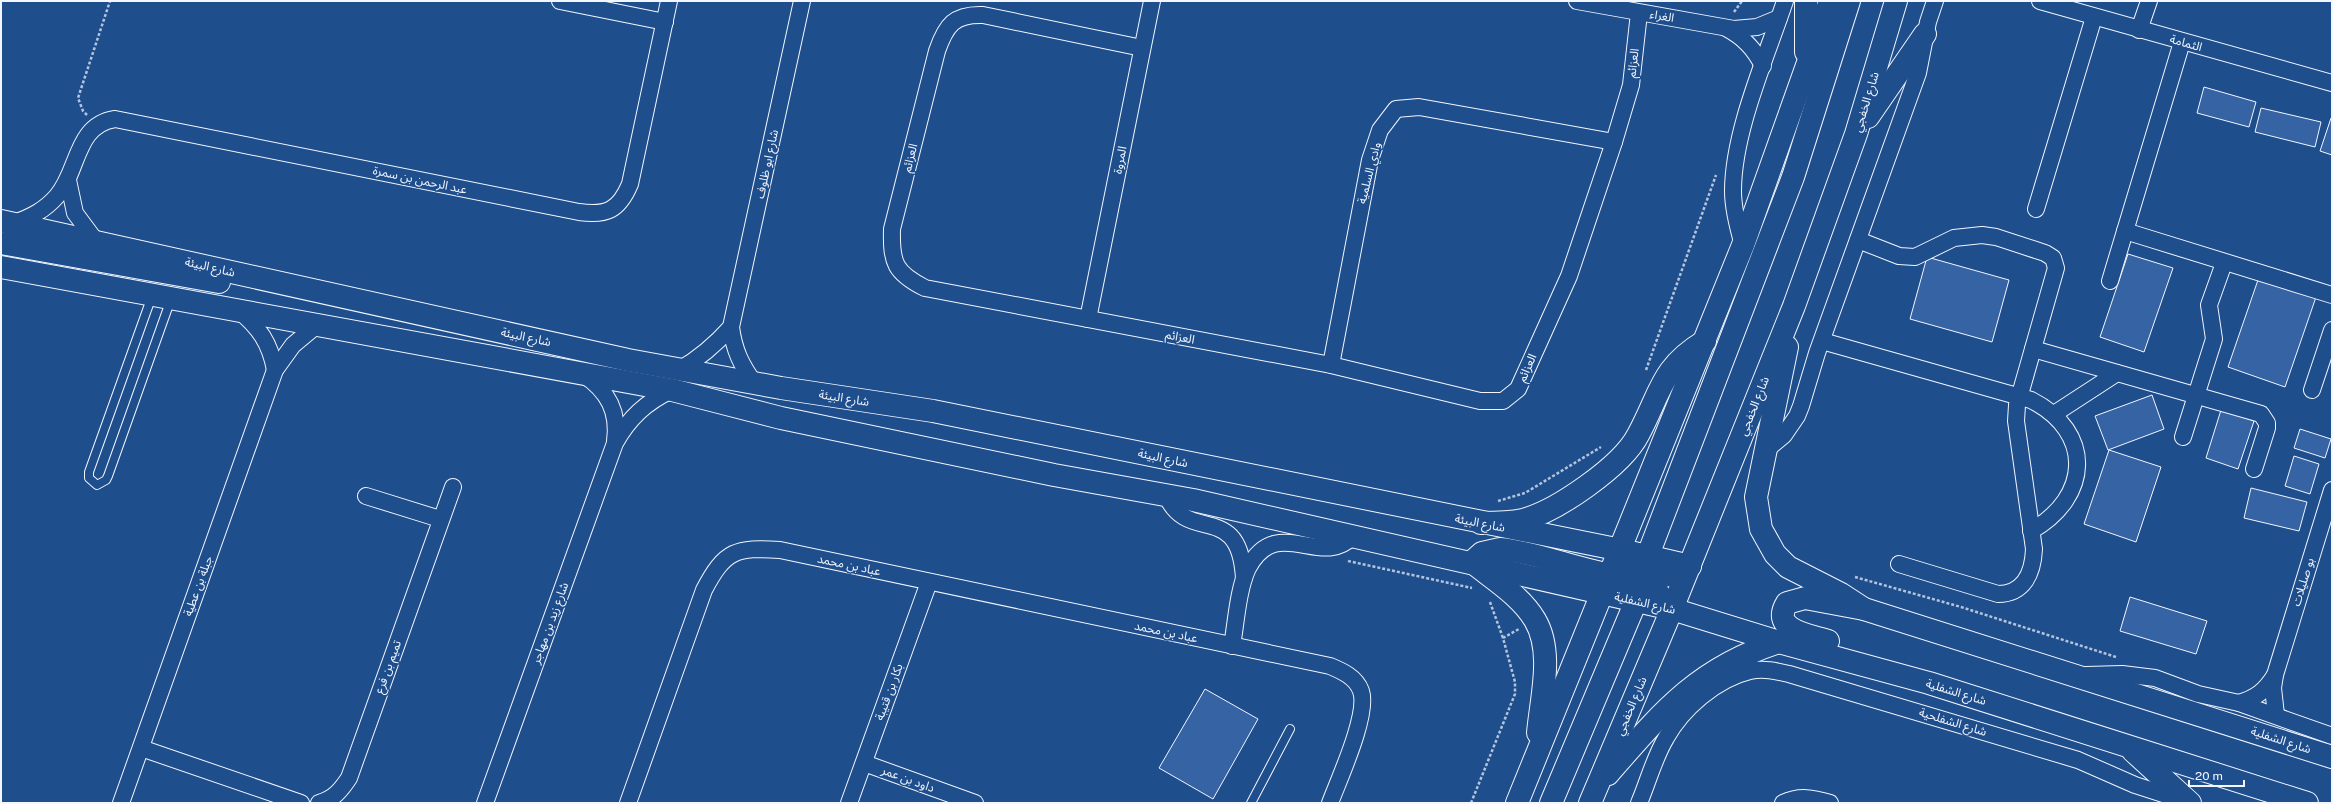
<svg xmlns="http://www.w3.org/2000/svg" width="2333" height="804" font-family="'Public Sans','Noto Sans Arabic',sans-serif">
<style>
.building{fill:#3563a3;stroke:#f2f6ff}
.lines{fill:none;stroke-linecap:round;stroke-linejoin:round}
.lane-casing{stroke:#f2f6ff;stroke-width:10}
.street-casing{stroke:#f2f6ff;stroke-width:18}
.secondary-casing{stroke:#f2f6ff;stroke-width:24}
.highway-casing{stroke:#f2f6ff;stroke-width:24}
.path{stroke:#b3c4dc;stroke-width:2.5;stroke-dasharray:3 2;stroke-linecap:butt}
.lane{stroke:#1f4e8c;stroke-width:8}
.street{stroke:#1f4e8c;stroke-width:16}
.secondary{stroke:#1f4e8c;stroke-width:22}
.highway{stroke:#1f4e8c;stroke-width:22}
.labels{text-anchor:middle;dominant-baseline:central;stroke-width:3;stroke-linejoin:round;paint-order:stroke}
.street-label{font-size:12px;fill:#f2f6ff;stroke:#1f4e8c}
</style>
<rect width="100%" height="100%" fill="#1f4e8c"/>
<g class="building">
<polygon points="2204,87 2256,102 2249,127 2197,113"/>
<polygon points="2261,108 2321,122 2315,147 2255,132"/>
<polygon points="2331,118 2332,118 2332,155 2320,151"/>
<polygon points="2128,254 2173,268 2144,352 2100,337"/>
<polygon points="1927,257 2009,280 1992,342 1910,319"/>
<polygon points="2259,277 2316,297 2285,387 2228,367"/>
<polygon points="2152,395 2164,429 2108,450 2095,416"/>
<polygon points="2221,410 2254,421 2238,469 2206,458"/>
<polygon points="2300,429 2331,439 2325,458 2294,448"/>
<polygon points="2109,450 2161,467 2136,542 2084,524"/>
<polygon points="2294,456 2319,464 2310,494 2285,486"/>
<polygon points="2251,488 2307,502 2299,531 2244,518"/>
<polygon points="2130,597 2207,621 2196,654 2120,631"/>
<polygon points="1205,689 1258,719 1213,799 1159,768"/>
</g>
<g class="lines">
<defs>
<g id="lane">
<polyline points="152,296 89,472 89,478 97,485 106,480 108,476 171,299"/>
<polyline points="1251,803 1290,729"/>
</g>
<g id="street">
<polyline points="560,1 665,22"/>
<polyline points="1577,1 1734,29 1757,27 1779,18"/>
<polyline points="2040,1 2332,83"/>
<path d="M1726,28C1743,37 1754,48 1763,66"/>
<polyline points="2139,30 2149,1"/>
<path d="M1142,48L983,15C954,14 946,25 937,51L892,229C891,263 895,273 925,288L1331,365L1480,401H1503L1518,389L1569,276L1614,142L1631,85L1639,13"/>
<polyline points="68,180 75,213 95,240"/>
<polyline points="2036,209 2094,17"/>
<path d="M14,223C31,217 45,210 57,196C79,171 75,125 115,119L579,212C607,216 619,210 630,184L669,1"/>
<polyline points="2125,231 2332,295"/>
<path d="M1858,240L1899,256L1915,257L1954,238L1982,235L1996,237L2045,253L2053,258L2056,268L2017,405L2016,421L2034,549C2033,573 2024,594 1998,594L1899,564"/>
<path d="M1743,245C1738,228 1733,210 1733,191C1733,132 1766,58 1785,1"/>
<polyline points="2110,281 2182,42"/>
<path d="M238,310C259,327 270,343 275,370"/>
<polyline points="1088,319 1152,1"/>
<path d="M1822,341L2031,400C2094,432 2091,497 2031,531"/>
<polyline points="2033,349 2261,414 2267,423 2267,428 2254,469"/>
<polyline points="1331,365 1370,160 1380,130 1396,109 1419,107 1614,142"/>
<path d="M679,370C700,358 715,345 731,327"/>
<path d="M584,375C608,391 619,412 615,441"/>
<path d="M755,384C741,365 734,350 731,327L802,1"/>
<polyline points="2312,390 2332,330"/>
<polyline points="2054,414 2117,373"/>
<polyline points="2183,437 2214,339 2209,305 2224,263"/>
<polyline points="1766,450 1784,435 1797,416 1801,406 1817,353 1918,73 1928,22 1935,1"/>
<path d="M1166,495C1188,546 1239,499 1244,578"/>
<polyline points="366,496 440,519"/>
<path d="M1232,646C1236,623 1238,589 1248,568C1277,513 1321,570 1353,536"/>
<polyline points="2086,675 2122,674 2155,678 2198,694 2239,703 2332,736"/>
<path d="M2239,703C2256,698 2265,691 2275,675"/>
<polyline points="2276,715 2273,688 2275,675 2332,490"/>
<polyline points="141,748 301,803"/>
<polyline points="864,763 975,803"/>
<polyline points="121,803 275,370 293,345 317,325"/>
<path d="M319,803C334,799 341,790 349,778L453,487"/>
<path d="M485,803L615,443C629,418 646,402 672,390"/>
<path d="M628,803L704,590C725,550 736,547 780,550L1330,666C1342,671 1356,677 1361,691C1369,714 1339,779 1330,803"/>
<polyline points="849,803 929,582"/>
<path d="M1639,803C1648,782 1654,758 1666,738C1682,709 1716,679 1750,671C1763,668 1776,671 1789,674L2078,760L2135,785L2185,801"/>
<path d="M1783,803C1800,795 1813,798 1830,803"/>
</g>
<g id="secondary">
<polyline points="1,221 628,360 781,388 933,411 1621,550 1690,566"/>
<polyline points="1,243 219,282"/>
<polyline points="1,267 672,390 781,418 1054,475 1193,500 1672,609 1779,642 1929,683 2307,803"/>
<path d="M1828,641C1809,635 1770,630 1787,603L1805,598L1864,609L2332,757"/>
<polyline points="2133,751 2190,803"/>
</g>
<g id="highway">
<polyline points="1806,1 1806,52"/>
<polyline points="1868,117 1925,34"/>
<polyline points="1787,347 1756,497 1761,529 1775,554 1788,567 1841,594 1864,609"/>
<path d="M1481,523C1495,523 1509,523 1523,520C1557,511 1622,466 1638,435C1661,393 1660,368 1705,341"/>
<path d="M1672,609C1655,593 1648,579 1648,555L1793,177L1849,1"/>
<path d="M1538,733C1541,698 1554,652 1535,620C1521,596 1493,579 1472,562L1482,553L1500,549C1559,554 1635,600 1690,566"/>
<path d="M1608,774C1662,712 1698,668 1779,642"/>
<polyline points="1517,803 1743,245 1830,1"/>
<polyline points="1551,803 1636,601 1637,587 1631,565"/>
<polyline points="1590,803 1672,609 1794,306 1856,134 1896,1"/>
</g>
</defs>
<use href="#lane" class="lane-casing"/>
<use href="#street" class="street-casing"/>
<use href="#secondary" class="secondary-casing"/>
<use href="#highway" class="highway-casing"/>
<g class="path">
<polyline points="1734,12 1742,1"/>
<polyline points="87,115 83,111 78,98 110,1"/>
<polyline points="1646,370 1716,175"/>
<polyline points="1498,501 1525,493 1601,447"/>
<polyline points="1348,561 1472,588"/>
<polyline points="1855,577 1961,607 2116,657"/>
<polyline points="1490,602 1503,638"/>
<polyline points="1471,803 1515,694 1515,682 1503,638 1519,629"/>
</g>
<use href="#lane" class="lane"/>
<use href="#street" class="street"/>
<use href="#secondary" class="secondary"/>
<use href="#highway" class="highway"/>
</g>
<g class="labels">
<g class="street-label">
<text transform="translate(1662 16) rotate(10)">الغراء</text>
<text transform="translate(2186 43) rotate(16)">الثمامة</text>
<text transform="translate(1633 63) rotate(-83)">العزائم</text>
<text transform="translate(1866 102) rotate(-73)">شارع الخفجي</text>
<text transform="translate(910 158) rotate(-76)">العزائم</text>
<text transform="translate(1120 160) rotate(-79)">المروة</text>
<text transform="translate(767 164) rotate(-78)">شارع ابو ظلوف</text>
<text transform="translate(1369 173) rotate(-76)">وادي السلمية</text>
<text transform="translate(420 180) rotate(12)">عبد الرحمن بن سمرة</text>
<text transform="translate(210 267) rotate(13)">شارع البيئة</text>
<text transform="translate(526 337) rotate(12)">شارع البيئة</text>
<text transform="translate(1180 337) rotate(11)">العزائم</text>
<text transform="translate(1527 368) rotate(-66)">العزائم</text>
<text transform="translate(844 398) rotate(9)">شارع البيئة</text>
<text transform="translate(1754 406) rotate(-68)">شارع الخفجي</text>
<text transform="translate(1163 458) rotate(12)">شارع البيئة</text>
<text transform="translate(1480 523) rotate(11)">شارع البيئة</text>
<text transform="translate(849 565) rotate(12)">عباد بن محمد</text>
<text transform="translate(2303 582) rotate(-73)">بو صليلات</text>
<text transform="translate(198 586) rotate(-70)">جبلة بن عطية</text>
<text transform="translate(1645 603) rotate(13)">شارع الشفلية</text>
<text transform="translate(550 623) rotate(-70)">شارع زيد بن مهاجر</text>
<text transform="translate(1166 632) rotate(12)">عباد بن محمد</text>
<text transform="translate(388 667) rotate(-70)">تميم بن فرع</text>
<text transform="translate(889 692) rotate(-70)">بكار بن قتيبة</text>
<text transform="translate(1956 692) rotate(17)">شارع الشفلية</text>
<text transform="translate(1631 706) rotate(-67)">شارع الخفجي</text>
<text transform="translate(1953 722) rotate(17)">شارع الشفلحية</text>
<text transform="translate(2281 740) rotate(18)">شارع الشفلية</text>
<text transform="translate(908 779) rotate(20)">داود بن عمر</text>
</g>
</g>
<rect width="2333" height="804" fill="none" stroke="#f2f6ff" stroke-width="4"/>
<path d="M2189 780v6h55v-6" fill="none" stroke="#f2f6ff" stroke-width="2"/>
<text x="2195" y="780" font-size="12" fill="#f2f6ff" stroke="#1f4e8c" stroke-width="3" paint-order="stroke">20 m</text>
</svg>
